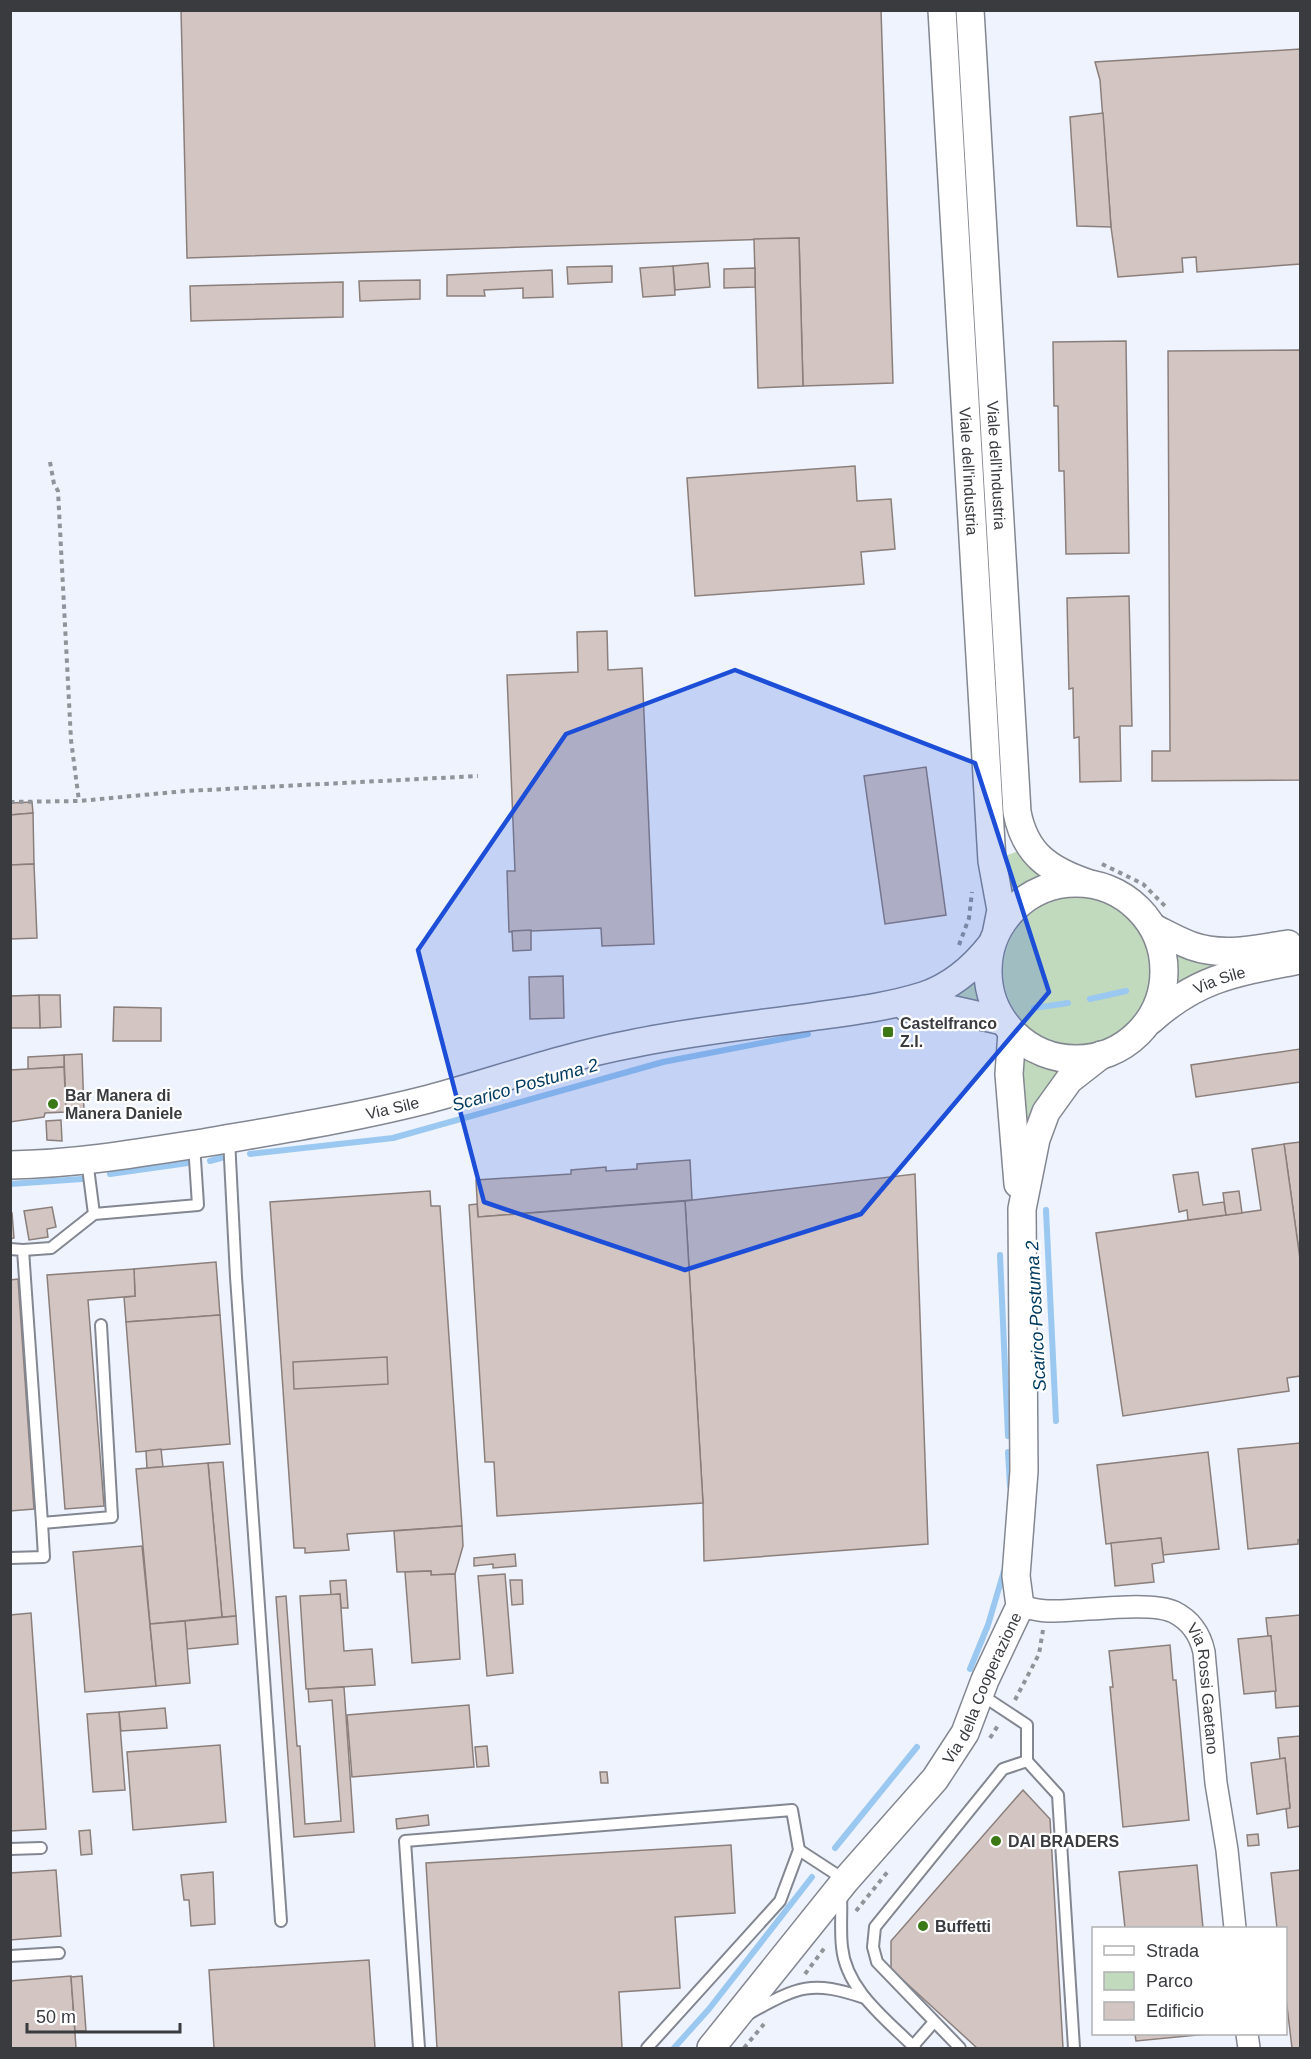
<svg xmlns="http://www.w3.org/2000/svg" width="1311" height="2059" font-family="Arial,sans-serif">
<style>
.green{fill:#c1dabd}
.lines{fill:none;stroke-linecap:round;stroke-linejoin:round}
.stream{stroke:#9ac8f0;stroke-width:6}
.building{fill:#d2c5c2;stroke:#8b7f7c;stroke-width:1.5}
.service-casing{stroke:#838791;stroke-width:14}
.minor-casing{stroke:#838791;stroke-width:24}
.tertiary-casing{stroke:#838791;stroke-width:30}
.path{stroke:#90949a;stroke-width:4;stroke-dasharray:4.5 4.5;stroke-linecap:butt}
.service{stroke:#fff;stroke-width:10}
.minor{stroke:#fff;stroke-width:21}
.tertiary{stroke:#fff;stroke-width:27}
.marked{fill:#1d4ed8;fill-opacity:0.2;stroke:#1d4ed8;stroke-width:4.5;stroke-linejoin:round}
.poi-dot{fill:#3b7916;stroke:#fff;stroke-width:2}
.labels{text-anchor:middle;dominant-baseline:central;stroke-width:4.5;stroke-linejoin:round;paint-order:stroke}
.street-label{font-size:16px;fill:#393b3f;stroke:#fff}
.poi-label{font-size:16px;font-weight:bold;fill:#393b3f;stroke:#fff;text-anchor:start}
.water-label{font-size:18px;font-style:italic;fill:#023b60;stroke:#fff}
</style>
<rect width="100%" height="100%" fill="#eef3fd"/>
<g class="green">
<polygon points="1021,850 1046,876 1026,885 1010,897 1005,856"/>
<circle cx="1077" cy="971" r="74"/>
<polygon points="1174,946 1235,957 1175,993 1177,968"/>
<polygon points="976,977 981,1003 921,1003"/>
<polygon points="1023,1056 1042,1065 1060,1070 1019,1140"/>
</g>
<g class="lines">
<g class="stream">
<polyline points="1090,999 1126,991"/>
<polyline points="1034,1008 1068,1003"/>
<polyline points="250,1154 393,1138 663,1062 808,1034"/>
<polyline points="210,1161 221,1158"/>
<polyline points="110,1174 188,1163"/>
<polyline points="10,1184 82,1179"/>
<polyline points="1046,1210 1056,1421"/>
<polyline points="1000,1255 1008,1436"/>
<polyline points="1008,1452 1010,1486"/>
<polyline points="970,1669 988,1625 1004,1571"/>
<polyline points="835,1848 917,1747"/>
<polyline points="674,2048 709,2009 812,1877"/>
</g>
</g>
<g class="building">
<polygon points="181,10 881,10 893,383 803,386 799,238 187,258"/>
<polygon points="1300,49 1300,264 1197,272 1196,257 1182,258 1183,272 1118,277 1111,227 1100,80 1095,62"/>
<polygon points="1103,113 1111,227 1077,226 1070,117"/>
<polygon points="799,238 803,386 758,388 754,239"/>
<polygon points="708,263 710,287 675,290 673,266"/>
<polygon points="612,266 612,282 568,284 567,267"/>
<polygon points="673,266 675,295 643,297 640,268"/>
<polygon points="755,268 755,287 724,288 724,269"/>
<polygon points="552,270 553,297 523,298 523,288 484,290 485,296 447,296 447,275"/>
<polygon points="420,280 420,299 360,301 359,281"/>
<polygon points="343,282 343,317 191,321 190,286"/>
<polygon points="1126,341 1129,553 1066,554 1064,471 1059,471 1058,406 1054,406 1053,342"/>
<polygon points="1300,350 1300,780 1152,781 1152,751 1170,751 1168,351"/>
<polygon points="855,466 857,501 891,499 895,549 861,552 864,584 695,596 687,478"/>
<polygon points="1129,596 1132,726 1120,726 1121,781 1080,782 1079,737 1074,738 1073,688 1069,689 1067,598"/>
<polygon points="607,631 608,670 642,668 654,944 602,946 601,928 509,932 507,871 515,871 507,675 578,672 577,632"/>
<polygon points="926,767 946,915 885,924 864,776"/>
<polygon points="32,802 33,813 10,815 10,803"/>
<polygon points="33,813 34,864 10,865 10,815"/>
<polygon points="34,864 37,938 10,939 10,865"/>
<polygon points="531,930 531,950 513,951 512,931"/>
<polygon points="563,976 564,1018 530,1019 529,977"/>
<polygon points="39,995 60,995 61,1027 40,1028"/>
<polygon points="39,995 40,1028 10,1028 10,996"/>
<polygon points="114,1007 161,1008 161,1041 113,1041"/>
<polygon points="1300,1049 1300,1082 1196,1097 1191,1065"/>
<polygon points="82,1054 84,1112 66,1112 64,1055"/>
<polygon points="64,1055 64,1067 28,1069 28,1057"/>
<polygon points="64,1067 66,1112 45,1113 44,1117 10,1122 10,1070"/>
<polygon points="61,1120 62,1141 47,1140 46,1121"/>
<polygon points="1300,1142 1300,1259 1284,1144"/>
<polygon points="1284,1144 1300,1259 1300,1376 1287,1378 1289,1391 1123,1416 1096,1233 1261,1210 1252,1149"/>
<polygon points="690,1160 692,1200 478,1217 476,1180 571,1174 571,1170 606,1167 606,1171 637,1169 637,1164"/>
<polygon points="1198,1172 1203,1205 1224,1202 1226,1215 1188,1220 1187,1210 1179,1212 1173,1175"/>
<polygon points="915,1174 928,1544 704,1561 703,1503 685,1201"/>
<polygon points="430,1191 431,1206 440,1206 462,1526 347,1534 349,1550 305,1553 305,1548 294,1548 270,1202"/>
<polygon points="1239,1191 1242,1213 1226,1215 1223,1193"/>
<polygon points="685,1201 703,1503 497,1516 494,1462 485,1462 469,1205 477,1204 478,1217"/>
<polygon points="52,1207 56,1227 47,1229 48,1237 29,1240 24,1211"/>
<polygon points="10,1213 12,1213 14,1238 10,1239"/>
<polygon points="216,1262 220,1315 126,1322 124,1297 135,1296 134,1269"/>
<polygon points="134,1269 135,1296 88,1300 104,1506 65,1509 47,1275"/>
<polygon points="18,1279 34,1509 10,1511 10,1280"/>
<polygon points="220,1315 230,1444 136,1452 126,1322"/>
<polygon points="387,1357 388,1384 294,1389 293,1362"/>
<polygon points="1300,1443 1300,1539 1298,1540 1298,1544 1248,1549 1238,1449"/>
<polygon points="161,1449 163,1467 147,1468 146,1451"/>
<polygon points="1208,1452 1219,1549 1163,1555 1161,1538 1106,1544 1097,1465"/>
<polygon points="223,1462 236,1616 222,1617 208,1463"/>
<polygon points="208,1463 222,1617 150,1624 136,1469"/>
<polygon points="462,1526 463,1546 455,1574 431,1575 431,1571 397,1572 394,1531"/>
<polygon points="1161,1538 1164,1562 1152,1564 1154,1582 1115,1586 1111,1543"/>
<polygon points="142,1546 156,1686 85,1692 73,1552"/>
<polygon points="515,1554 516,1566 493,1568 493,1564 474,1566 474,1558"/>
<polygon points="431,1571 431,1575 455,1574 460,1659 412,1663 405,1572"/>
<polygon points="505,1574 513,1673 487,1676 478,1576"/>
<polygon points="346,1580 348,1608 341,1608 340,1594 331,1595 330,1581"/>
<polygon points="510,1580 522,1580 523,1604 512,1605"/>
<polygon points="340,1594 344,1651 372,1649 375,1685 306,1689 300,1596"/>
<polygon points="286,1596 297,1746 300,1746 305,1824 341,1821 332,1700 309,1702 308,1689 344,1687 354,1832 294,1837 276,1597"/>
<polygon points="31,1613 46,1829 10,1831 10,1615"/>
<polygon points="1300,1615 1300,1706 1276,1708 1271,1636 1268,1636 1266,1618"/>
<polygon points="236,1616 238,1644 187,1649 185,1621"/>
<polygon points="185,1621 190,1683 156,1686 150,1624"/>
<polygon points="1268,1636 1271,1636 1276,1691 1244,1694 1238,1639"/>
<polygon points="1170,1645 1173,1680 1176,1680 1189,1820 1123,1827 1110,1687 1113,1687 1109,1651"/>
<polygon points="469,1705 474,1767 352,1777 347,1715"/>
<polygon points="165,1708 167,1728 121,1731 119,1712"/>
<polygon points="119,1712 125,1790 93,1792 87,1714"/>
<polygon points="1300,1736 1300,1826 1288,1828 1286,1809 1290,1808 1285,1758 1280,1759 1278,1738"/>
<polygon points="220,1745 226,1822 133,1830 127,1752"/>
<polygon points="487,1746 489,1766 477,1767 475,1747"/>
<polygon points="1285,1758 1290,1808 1257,1814 1251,1763"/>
<polygon points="600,1772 607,1772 608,1783 601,1783"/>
<polygon points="1023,1790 1050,1819 1063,2048 977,2048 891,1969 891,1941"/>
<polygon points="428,1815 429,1825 397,1829 396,1819"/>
<polygon points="90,1830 92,1854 81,1855 79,1831"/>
<polygon points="1258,1834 1259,1845 1248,1846 1247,1835"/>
<polygon points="731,1845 735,1913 675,1917 680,1988 619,1992 622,2048 437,2048 426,1863"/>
<polygon points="1197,1865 1203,1928 1125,1928 1119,1872"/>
<polygon points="56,1870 61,1936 10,1940 10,1873"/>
<polygon points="1300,1870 1300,2048 1292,2048 1286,1998 1286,1928 1277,1928 1271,1873"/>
<polygon points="213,1872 215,1924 191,1926 189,1900 184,1900 181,1875"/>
<polygon points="369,1960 375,2048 214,2048 209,1970"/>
<polygon points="71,1976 76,2048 10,2048 10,1981"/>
<polygon points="82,1976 86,2031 75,2031 71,1977"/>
<polygon points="1135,2034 1208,2034 1136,2041"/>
</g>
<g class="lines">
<defs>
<g id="service">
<polyline points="229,1139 236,1277 281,1921"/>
<polyline points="87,1160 94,1214"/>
<polyline points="10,1249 23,1250 42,1523 112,1517 101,1325"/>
<polyline points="23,1250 51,1248 94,1214 198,1205 194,1144"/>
<polyline points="10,1558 44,1557 42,1523"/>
<polyline points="980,1694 1027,1725 1027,1761"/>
<polyline points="10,1849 41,1848"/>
<polyline points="799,1850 845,1880"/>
<path d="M841,1895C842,1912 840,1930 842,1947C846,1990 887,2020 915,2048"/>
<polyline points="10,1956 59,1953"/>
<path d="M750,2013C799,1986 811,1980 865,1998"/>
<polyline points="913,2046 933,2023"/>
<polyline points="419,2048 405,1841 792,1810 799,1850 780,1901 647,2048"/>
<polyline points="960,2048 877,1962 873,1947 875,1927 1003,1769 1027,1761 1058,1795 1074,2048"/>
</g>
<g id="minor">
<path id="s1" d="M1020,1606C1029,1608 1039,1611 1048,1611C1078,1612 1150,1600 1174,1612C1190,1620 1200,1634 1204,1652L1216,1783L1227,1850L1235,1928"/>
<polyline points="1247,2034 1249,2048"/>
</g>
<g id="tertiary">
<path id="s2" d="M942,10L992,861L1001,910L997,930"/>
<path id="s3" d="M970,10L1017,812C1025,854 1049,870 1087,883"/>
<circle cx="1076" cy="971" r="88"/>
<path d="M1154,928C1166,934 1178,941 1192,946C1223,957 1256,949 1288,944"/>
<polyline points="907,1008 945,1008 1003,1021"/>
<path id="s4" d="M1151,1020C1200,976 1239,972 1300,960"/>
<polyline points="1012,1032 1009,1074 1018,1184"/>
<path id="s5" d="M10,1165C75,1164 140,1153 203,1143C278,1130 355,1118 429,1099C496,1081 562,1057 631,1044C692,1031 755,1025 817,1016C853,1011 888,1007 923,996C950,987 973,968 991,945"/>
<path id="s6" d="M711,2048L845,1881L935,1779L965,1733L985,1680L1020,1606L1016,1576L1024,1471L1022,1209L1036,1139L1046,1112L1069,1080L1101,1055"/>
</g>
</defs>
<use href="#service" class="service-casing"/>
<use href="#minor" class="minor-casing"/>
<use href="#tertiary" class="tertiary-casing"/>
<g class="path">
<polyline points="50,462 54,484 58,491 71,740 79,801"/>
<polyline points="10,802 79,801 186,791 478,776"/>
<polyline points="1102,864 1143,884 1165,906"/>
<polyline points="959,945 969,918 972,892"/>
<polyline points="1015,1700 1039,1654 1043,1630"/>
<polyline points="990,1738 999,1724"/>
<polyline points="856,1911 889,1870"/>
<polyline points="805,1974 826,1946"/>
<polyline points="744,2048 764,2024"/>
</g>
<use href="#service" class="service"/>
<use href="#minor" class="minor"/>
<use href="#tertiary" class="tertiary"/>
</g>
<path class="marked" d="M735,670L975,763L1049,992L861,1214L685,1270L484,1202L418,950L566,734Z"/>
<g class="poi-dot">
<rect x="882" y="1026" width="12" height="12" rx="3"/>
<circle cx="53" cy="1104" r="6"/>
<circle cx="996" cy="1841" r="6"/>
<circle cx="923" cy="1926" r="6"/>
</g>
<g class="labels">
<g class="street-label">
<text stroke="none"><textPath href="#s3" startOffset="456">Viale dell'Industria</textPath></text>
<text stroke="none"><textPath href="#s2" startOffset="462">Viale dell'industria</textPath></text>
<text stroke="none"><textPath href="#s4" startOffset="80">Via Sile</textPath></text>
<text stroke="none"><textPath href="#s5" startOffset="387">Via Sile</textPath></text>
<text stroke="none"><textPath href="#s6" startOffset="453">Via della Cooperazione</textPath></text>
<text stroke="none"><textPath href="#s1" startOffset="243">Via Rossi Gaetano</textPath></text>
</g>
<g class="poi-label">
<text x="900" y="1023">Castelfranco<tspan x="900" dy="18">Z.I.</tspan></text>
<text x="65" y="1095">Bar Manera di<tspan x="65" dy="18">Manera Daniele</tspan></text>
<text x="1008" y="1841">DAI BRADERS</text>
<text x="935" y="1926">Buffetti</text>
</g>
<g class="water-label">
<text transform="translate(525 1085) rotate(-16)">Scarico Postuma 2</text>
<text transform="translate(1036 1316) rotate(-93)">Scarico Postuma 2</text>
</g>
</g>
<rect width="1311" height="2059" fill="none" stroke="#393b3f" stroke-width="24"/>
<rect x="1092" y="1927" width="195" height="108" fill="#ffffff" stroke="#b0b1b2" stroke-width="1.5"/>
<rect x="1104" y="1946" width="30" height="9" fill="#ffffff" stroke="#b0b1b2" stroke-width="1.5"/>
<text x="1146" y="1957" font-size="18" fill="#393b3f">Strada</text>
<rect x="1104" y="1972" width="30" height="18" fill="#c1dabd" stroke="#b0b1b2" stroke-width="1.5"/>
<text x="1146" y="1987" font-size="18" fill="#393b3f">Parco</text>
<rect x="1104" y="2002" width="30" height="18" fill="#d2c5c2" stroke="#b0b1b2" stroke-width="1.5"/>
<text x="1146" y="2017" font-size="18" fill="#393b3f">Edificio</text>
<path d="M27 2023v9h153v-9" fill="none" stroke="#393b3f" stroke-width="3"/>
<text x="36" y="2023" font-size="18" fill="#393b3f" stroke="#ffffff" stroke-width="4.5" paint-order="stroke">50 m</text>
</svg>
